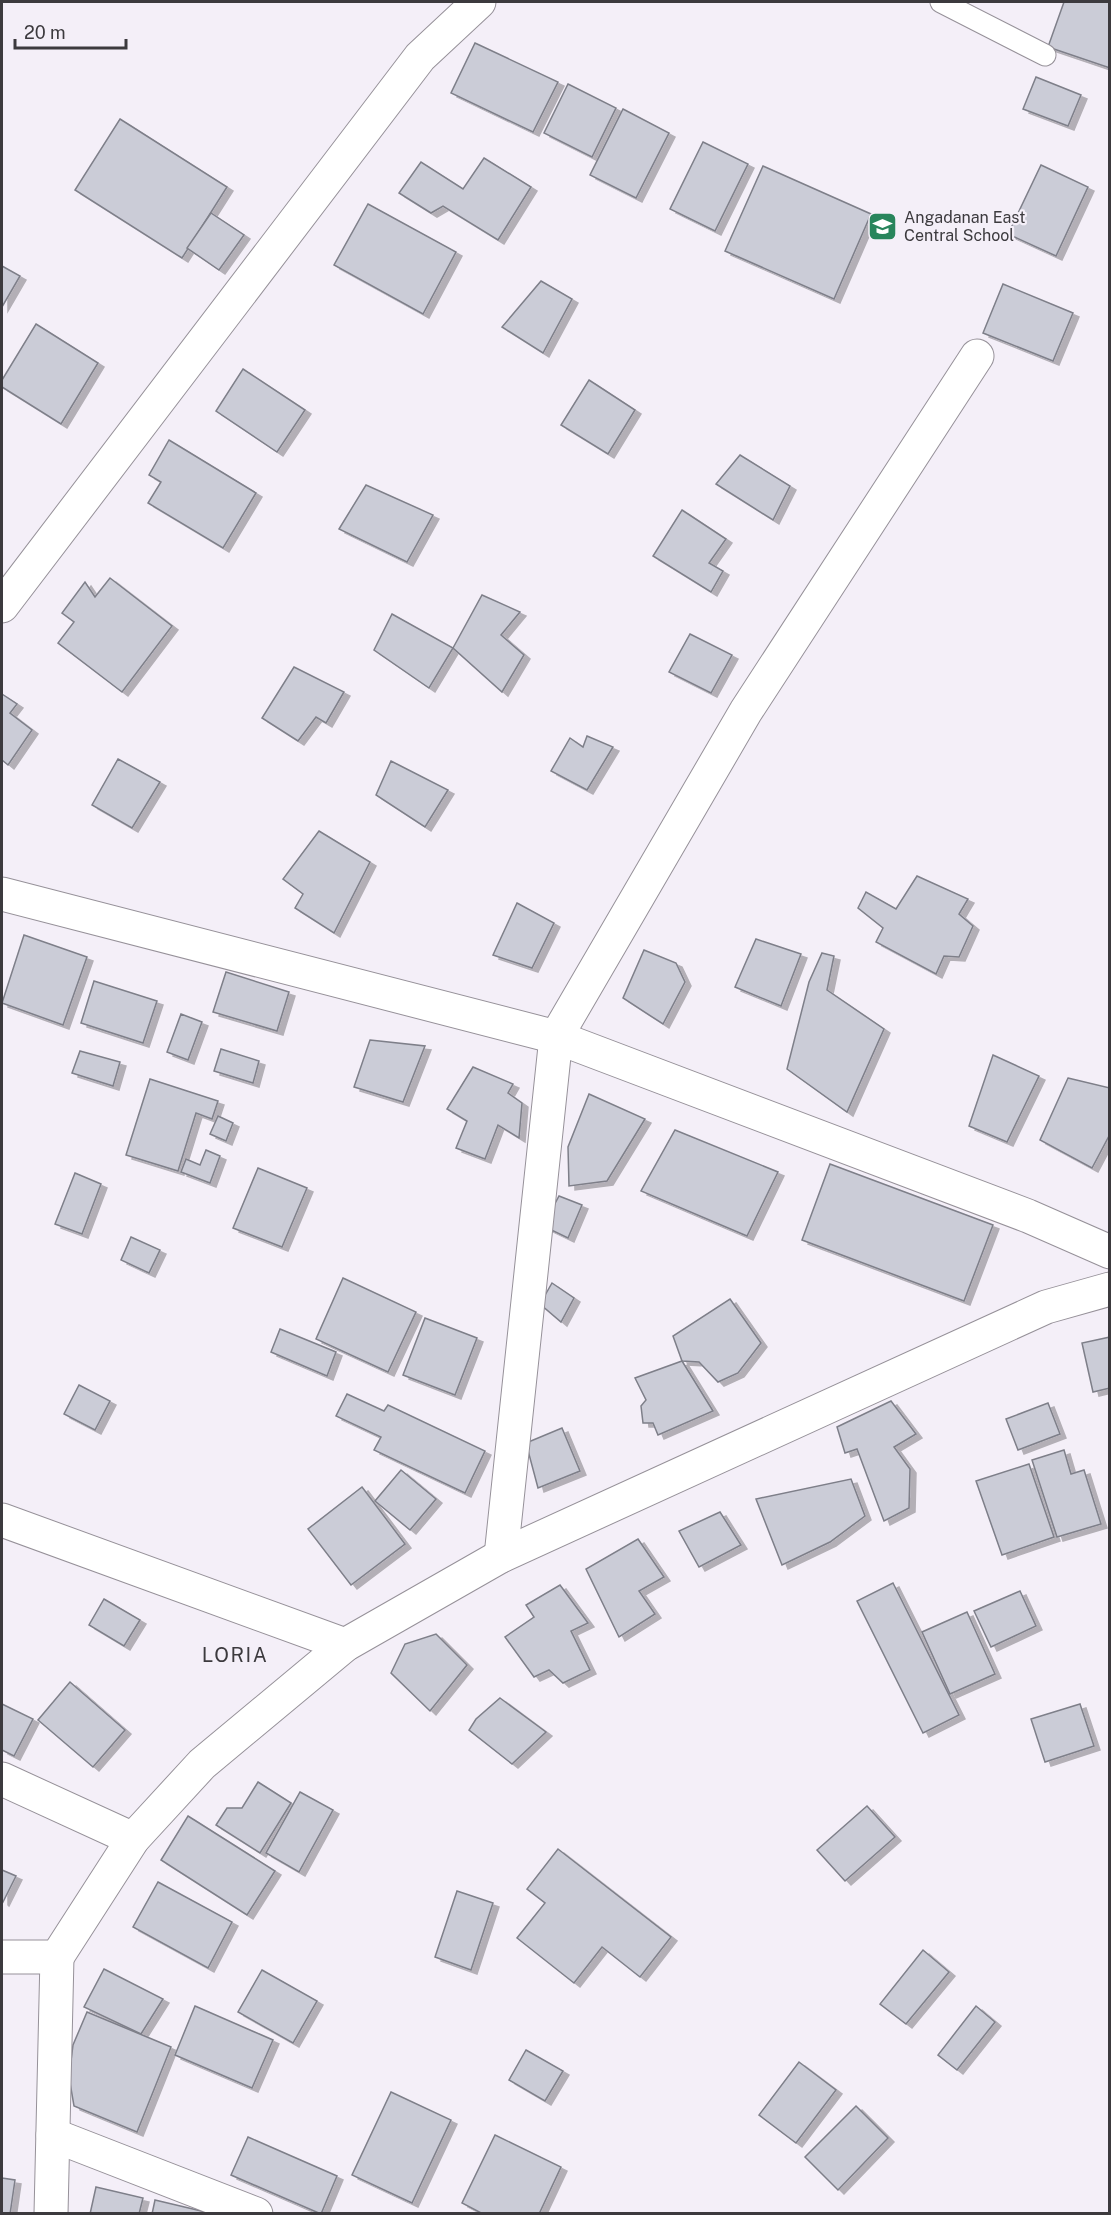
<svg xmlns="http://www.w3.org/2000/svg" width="1111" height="2215" font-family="'Public Sans',sans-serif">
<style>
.building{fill:#cbccd7;stroke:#7e7f89;stroke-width:1.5;filter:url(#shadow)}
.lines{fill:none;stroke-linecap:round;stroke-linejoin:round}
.service-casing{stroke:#969199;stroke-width:23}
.minor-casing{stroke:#969199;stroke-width:35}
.tertiary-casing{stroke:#969199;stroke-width:35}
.service{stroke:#fff;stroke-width:21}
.minor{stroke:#fff;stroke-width:33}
.tertiary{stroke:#fff;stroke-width:33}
.labels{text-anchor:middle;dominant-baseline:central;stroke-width:4.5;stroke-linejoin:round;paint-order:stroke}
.poi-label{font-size:16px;fill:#3c3a3e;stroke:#f4eff8;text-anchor:start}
.quarter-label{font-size:20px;letter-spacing:1.5px;fill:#3c3a3e;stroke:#f4eff8}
</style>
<defs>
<filter id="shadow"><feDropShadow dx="6" dy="4" stdDeviation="0" flood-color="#0004"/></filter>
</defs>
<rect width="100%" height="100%" fill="#f4eff8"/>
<g class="building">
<polygon points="1064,2 1110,2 1110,68 1048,47"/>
<polygon points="475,43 558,82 533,132 451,93"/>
<polygon points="1036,77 1081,95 1068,126 1023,109"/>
<polygon points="568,84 616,108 592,157 544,133"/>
<polygon points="623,109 669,133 636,198 590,175"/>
<polygon points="120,119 227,187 182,258 75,190"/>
<polygon points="703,142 748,164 715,231 670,209"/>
<polygon points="484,158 531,187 498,240 443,206 431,213 399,193 421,162 463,189"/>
<polygon points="1041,165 1088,187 1056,256 1008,234"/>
<polygon points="763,166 871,214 834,299 725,251"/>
<polygon points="368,204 456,252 423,314 334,265"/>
<polygon points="211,213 244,235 219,270 187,248"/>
<polygon points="2,266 20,276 2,307"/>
<polygon points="541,281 572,299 543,353 502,327"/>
<polygon points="1003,284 1073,313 1053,361 983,333"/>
<polygon points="36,324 98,363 61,424 2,387 2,380"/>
<polygon points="243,369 305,410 277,452 216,411"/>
<polygon points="589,380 635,410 608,454 561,425"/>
<polygon points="169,440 256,493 223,548 148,503 161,482 149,475"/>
<polygon points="740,455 790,486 773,520 716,484"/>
<polygon points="366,485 433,515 407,562 339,529"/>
<polygon points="682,510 726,539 709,563 723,571 711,592 653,556"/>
<polygon points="110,578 172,626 122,692 58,643 74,622 62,613 85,582 95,597"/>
<polygon points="482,595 520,612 501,635 524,655 502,692 453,648"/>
<polygon points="392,614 453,648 429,688 374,650"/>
<polygon points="690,634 732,655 711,693 669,672"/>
<polygon points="294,667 344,692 326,723 316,717 298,741 262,718"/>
<polygon points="2,694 17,704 10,713 32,730 8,765 2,760"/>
<polygon points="587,736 613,747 587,790 551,771 570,738 583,747"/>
<polygon points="118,759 160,782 132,828 92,805"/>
<polygon points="391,761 448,790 425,827 376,795"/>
<polygon points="319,831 370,862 334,933 295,908 303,894 283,879"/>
<polygon points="917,876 968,899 959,914 973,926 959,957 944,956 936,974 876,942 883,928 858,908 866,892 896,909"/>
<polygon points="517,903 554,923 532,968 493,955"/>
<polygon points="24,935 87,957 63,1025 2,1003"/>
<polygon points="756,939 801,954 781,1006 735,987"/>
<polygon points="644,950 676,963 685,982 663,1024 623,998"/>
<polygon points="822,953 834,956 827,990 884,1029 847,1112 787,1069 809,982"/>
<polygon points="226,972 289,992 277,1031 213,1012"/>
<polygon points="94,981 157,1001 143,1043 81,1023"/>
<polygon points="181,1014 202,1022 188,1060 167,1052"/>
<polygon points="370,1040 425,1046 403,1102 354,1087"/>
<polygon points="221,1049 259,1061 253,1083 214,1071"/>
<polygon points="80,1051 120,1062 113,1086 72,1073"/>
<polygon points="993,1055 1039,1076 1007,1142 969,1126"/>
<polygon points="473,1067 513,1084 508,1093 522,1103 519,1138 498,1125 485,1159 456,1148 467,1121 447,1109"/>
<polygon points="1068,1078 1110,1088 1110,1134 1092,1168 1040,1140"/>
<polygon points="150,1079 218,1101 212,1119 196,1113 178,1171 126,1155"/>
<polygon points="589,1094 645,1119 607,1181 569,1186 568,1147"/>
<polygon points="218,1116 233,1123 226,1141 210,1134"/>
<polygon points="675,1130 778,1172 747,1236 641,1191"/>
<polygon points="206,1150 220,1156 210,1183 181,1172 186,1159 200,1165"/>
<polygon points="830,1164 993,1225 964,1301 802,1240"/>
<polygon points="258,1168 307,1188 282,1247 233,1228"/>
<polygon points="75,1173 101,1184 82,1234 55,1224"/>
<polygon points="559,1196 582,1205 568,1238 543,1226"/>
<polygon points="131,1237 160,1250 149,1273 121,1260"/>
<polygon points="343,1278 416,1312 388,1372 316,1339"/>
<polygon points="552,1283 574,1298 561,1322 540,1304"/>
<polygon points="730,1299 761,1343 738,1373 718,1382 699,1362 682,1361 673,1336"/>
<polygon points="425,1318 477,1338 455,1395 403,1375"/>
<polygon points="280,1329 336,1352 327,1376 271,1352"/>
<polygon points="1110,1337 1110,1388 1093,1392 1082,1343"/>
<polygon points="682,1361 713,1411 658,1435 653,1423 643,1423 641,1406 646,1400 635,1378"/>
<polygon points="79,1385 110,1401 95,1430 64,1414"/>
<polygon points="347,1394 384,1411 388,1405 485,1451 465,1493 374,1450 381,1437 336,1416"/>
<polygon points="891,1401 916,1434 894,1447 910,1469 909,1508 884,1521 857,1449 845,1453 837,1427"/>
<polygon points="1048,1403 1060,1434 1018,1450 1006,1419"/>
<polygon points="562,1428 580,1471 538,1488 526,1443"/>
<polygon points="1064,1450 1071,1474 1084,1470 1101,1524 1057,1537 1032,1460"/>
<polygon points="1029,1464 1054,1537 1002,1555 976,1481"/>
<polygon points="401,1470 436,1499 410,1530 375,1501"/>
<polygon points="851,1479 865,1516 830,1542 782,1565 756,1499"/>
<polygon points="362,1487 405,1544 351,1585 308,1529"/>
<polygon points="720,1512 741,1545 699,1567 679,1531"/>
<polygon points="638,1539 664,1577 639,1591 655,1614 619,1637 586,1569"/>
<polygon points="893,1583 959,1715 923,1733 857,1601"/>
<polygon points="560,1585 588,1623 571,1631 590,1670 563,1683 549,1670 534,1677 505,1637 534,1617 526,1605"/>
<polygon points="1020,1591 1036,1626 991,1647 974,1611"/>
<polygon points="104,1599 140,1620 124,1646 89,1625"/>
<polygon points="967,1612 995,1674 950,1694 922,1632"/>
<polygon points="436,1634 467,1665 430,1711 391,1673 405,1644"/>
<polygon points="70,1682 125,1730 93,1767 38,1720"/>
<polygon points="500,1698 546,1732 512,1764 469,1730 476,1719"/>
<polygon points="2,1704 33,1719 14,1756 2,1750"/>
<polygon points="1080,1704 1094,1746 1045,1762 1031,1719"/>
<polygon points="258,1782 291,1803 260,1853 216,1825 227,1808 242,1808"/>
<polygon points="300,1792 333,1810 299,1872 266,1853"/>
<polygon points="867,1806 895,1837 845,1881 817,1850"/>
<polygon points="188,1816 275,1871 247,1915 161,1860"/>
<polygon points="558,1849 671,1937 640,1977 602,1947 574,1983 517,1938 545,1903 527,1889"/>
<polygon points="2,1870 16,1876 3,1902 2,1901"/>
<polygon points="158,1882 232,1922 208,1968 133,1927"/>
<polygon points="457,1891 493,1903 471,1970 435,1957"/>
<polygon points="923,1950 949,1972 906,2024 880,2004"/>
<polygon points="104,1969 163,1999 141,2034 84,2007"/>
<polygon points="262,1970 317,2001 293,2043 238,2012"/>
<polygon points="195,2006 273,2040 252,2088 175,2055"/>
<polygon points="976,2006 995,2022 957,2070 938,2055"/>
<polygon points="87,2012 171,2047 137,2132 74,2106 69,2077 73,2045"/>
<polygon points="526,2050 563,2071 545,2101 509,2080"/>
<polygon points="799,2062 836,2090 796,2143 759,2115"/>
<polygon points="391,2092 451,2120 412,2203 352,2175"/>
<polygon points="856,2106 888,2138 838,2190 805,2157"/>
<polygon points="495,2135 561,2167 539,2214 483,2214 462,2203"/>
<polygon points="248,2137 337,2176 321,2214 231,2175"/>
<polygon points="2,2178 15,2180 10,2214 2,2214"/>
<polygon points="96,2187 143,2198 139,2214 90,2214"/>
<polygon points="155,2200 214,2214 152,2214"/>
</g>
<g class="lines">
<defs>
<polyline id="service" points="941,2 1045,55"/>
<g id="minor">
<polyline points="2,606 420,57 479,2"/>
<polyline points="2,894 556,1037 1028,1216 1110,1252"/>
<polyline points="2,1520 345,1645"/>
<polyline points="501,1556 556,1037 746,711 977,356"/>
<polyline points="2,1779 133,1839"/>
<polyline points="53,2135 256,2214"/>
<polyline points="51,2214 57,1957"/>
</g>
<polyline id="tertiary" points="2,1957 57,1957 133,1839 202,1764 345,1645 501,1556 1046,1307 1110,1289"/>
</defs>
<use href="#service" class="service-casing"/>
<use href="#minor" class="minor-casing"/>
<use href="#tertiary" class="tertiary-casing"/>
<use href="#service" class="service"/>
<use href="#minor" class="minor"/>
<use href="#tertiary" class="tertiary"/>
</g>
<defs>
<symbol id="school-square" viewBox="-11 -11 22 22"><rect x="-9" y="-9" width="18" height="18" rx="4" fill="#28855c" stroke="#f4eff8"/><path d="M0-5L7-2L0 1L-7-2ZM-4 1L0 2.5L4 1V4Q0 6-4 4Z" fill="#fff"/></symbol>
</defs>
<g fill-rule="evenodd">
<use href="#school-square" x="866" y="210" width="33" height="33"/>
</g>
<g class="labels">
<g class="poi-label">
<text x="904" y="217">Angadanan East<tspan x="904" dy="18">Central School</tspan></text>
</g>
<g class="quarter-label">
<text x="235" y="1655">LORIA</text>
</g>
</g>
<rect width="1111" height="2215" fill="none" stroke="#3c3a3e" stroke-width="6"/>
<path d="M15 39v9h111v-9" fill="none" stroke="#3c3a3e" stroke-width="3"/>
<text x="24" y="39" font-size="18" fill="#3c3a3e" stroke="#f4eff8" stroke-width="4.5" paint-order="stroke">20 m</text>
</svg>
